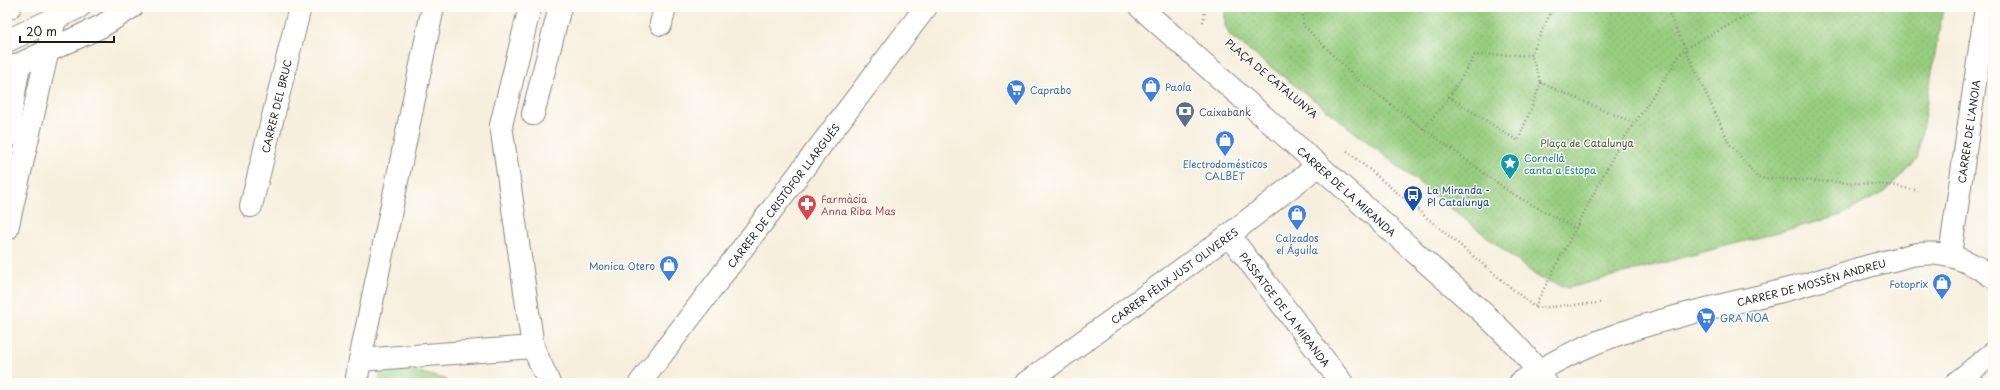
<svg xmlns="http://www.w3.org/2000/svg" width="2000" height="390" font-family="'Playpen Sans',sans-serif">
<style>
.park{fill:url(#park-dots);stroke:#5a744e}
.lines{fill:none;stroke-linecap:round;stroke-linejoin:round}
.minor-casing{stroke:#8a867d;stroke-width:24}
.path{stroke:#8a867d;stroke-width:2.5;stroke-dasharray:1 3;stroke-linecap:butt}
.minor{stroke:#fff;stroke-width:22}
.labels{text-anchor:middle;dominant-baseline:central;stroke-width:3;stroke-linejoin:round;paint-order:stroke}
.street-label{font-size:10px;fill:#1c1c1c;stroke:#fdfcf7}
.shop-label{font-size:10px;fill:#366cbe;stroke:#fdfcf7;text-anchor:start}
.service-label{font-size:10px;fill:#4e5e75;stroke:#fdfcf7;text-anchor:start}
.park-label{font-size:10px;fill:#475a3f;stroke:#fdfcf7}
.culture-label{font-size:10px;fill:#0d838f;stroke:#fdfcf7;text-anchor:start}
.transit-label{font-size:10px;fill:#164399;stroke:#fdfcf7;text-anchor:start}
.health-label{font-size:10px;fill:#be3a42;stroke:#fdfcf7;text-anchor:start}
</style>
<defs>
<pattern id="park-dots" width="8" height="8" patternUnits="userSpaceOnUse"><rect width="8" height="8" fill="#97cd7f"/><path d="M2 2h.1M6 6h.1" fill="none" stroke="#82af6d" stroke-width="1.8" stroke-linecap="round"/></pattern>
</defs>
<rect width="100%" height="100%" fill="#fdfcf7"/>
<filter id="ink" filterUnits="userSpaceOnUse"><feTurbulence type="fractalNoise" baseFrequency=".025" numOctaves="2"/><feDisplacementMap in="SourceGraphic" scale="8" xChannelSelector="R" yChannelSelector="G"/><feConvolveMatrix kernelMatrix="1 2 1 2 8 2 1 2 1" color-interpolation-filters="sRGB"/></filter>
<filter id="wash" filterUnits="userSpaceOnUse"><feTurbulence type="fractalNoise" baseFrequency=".012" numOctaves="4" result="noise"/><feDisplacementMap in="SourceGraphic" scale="16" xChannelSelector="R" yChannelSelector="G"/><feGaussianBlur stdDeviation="0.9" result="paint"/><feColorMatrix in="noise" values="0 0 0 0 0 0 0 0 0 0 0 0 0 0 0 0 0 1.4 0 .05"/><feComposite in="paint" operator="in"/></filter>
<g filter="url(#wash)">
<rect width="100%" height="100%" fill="#f7efde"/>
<g class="park">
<polygon points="1225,7 1943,7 1917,160 1884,192 1839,216 1568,288 1539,278 1327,110 1230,36 1225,25"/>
<polygon points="383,363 445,379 445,383 378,383"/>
</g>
</g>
<g filter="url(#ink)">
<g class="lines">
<defs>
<g id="minor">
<polyline points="530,7 501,125 533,347 549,383"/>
<path id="s1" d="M1140,7C1233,90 1328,172 1420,257C1460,293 1517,338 1546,383"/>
<polyline points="7,8 10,7"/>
<polyline points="661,24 665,7"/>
<polyline points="7,41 79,7"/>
<polyline points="7,70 102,26 132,7"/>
<polyline points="533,114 560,7"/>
<polyline points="7,137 19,64"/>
<path id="s2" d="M251,206L300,7"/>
<polyline points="7,229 55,19"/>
<path id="s3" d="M1229,235L1342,383"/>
<path id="s4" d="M1950,255L1986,7"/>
<polyline points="360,360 433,7"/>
<polyline points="356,383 360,360 533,347"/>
<path id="s5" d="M640,383L926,7"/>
<path id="s6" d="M1026,383L1229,235L1319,165"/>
<path id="s7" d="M1520,383C1602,327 1695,313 1789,289C1825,280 1860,267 1897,259C1904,257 1912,254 1920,254C1948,251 1971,262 1993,277"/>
<polyline points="1956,383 1993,353"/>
</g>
</defs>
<use href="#minor" class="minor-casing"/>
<g class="path">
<polyline points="1303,7 1303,25 1358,80 1511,193 1576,229"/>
<polyline points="1666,7 1729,143 1758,178 1892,185 1918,191"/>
<polyline points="1202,26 1206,7"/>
<polyline points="1531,55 1553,7"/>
<polyline points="1449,97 1475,55 1531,55 1541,83"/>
<polyline points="1424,129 1449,97 1518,141 1541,83 1634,123"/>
<polyline points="1347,151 1534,307"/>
<polyline points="1600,303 1534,308 1617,149 1685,48 1764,7"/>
</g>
<use href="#minor" class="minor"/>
</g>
</g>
<defs>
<symbol id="shop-pin" viewBox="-11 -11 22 30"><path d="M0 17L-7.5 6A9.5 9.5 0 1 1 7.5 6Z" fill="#3f7fe0" stroke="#fdfcf7"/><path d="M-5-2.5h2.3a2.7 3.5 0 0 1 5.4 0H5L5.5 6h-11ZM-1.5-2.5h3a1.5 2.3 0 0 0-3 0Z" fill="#fff"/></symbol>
<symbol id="supermarket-pin" viewBox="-11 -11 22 30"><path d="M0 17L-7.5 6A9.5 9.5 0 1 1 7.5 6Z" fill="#3f7fe0" stroke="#fdfcf7"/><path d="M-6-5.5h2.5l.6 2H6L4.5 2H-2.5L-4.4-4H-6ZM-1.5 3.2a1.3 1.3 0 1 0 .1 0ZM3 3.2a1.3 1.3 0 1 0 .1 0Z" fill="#fff"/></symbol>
<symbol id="bank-pin" viewBox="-11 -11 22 30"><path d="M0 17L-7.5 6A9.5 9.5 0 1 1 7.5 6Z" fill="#5c6f8a" stroke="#fdfcf7"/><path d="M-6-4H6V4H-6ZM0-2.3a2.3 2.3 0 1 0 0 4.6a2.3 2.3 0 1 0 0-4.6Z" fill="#fff"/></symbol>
<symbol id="sight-pin" viewBox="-11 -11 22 30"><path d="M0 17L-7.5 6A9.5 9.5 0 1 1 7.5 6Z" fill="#0f9aa8" stroke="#fdfcf7"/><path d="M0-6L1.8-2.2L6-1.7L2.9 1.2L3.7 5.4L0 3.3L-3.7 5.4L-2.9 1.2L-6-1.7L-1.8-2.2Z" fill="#fff"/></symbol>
<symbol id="bus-pin" viewBox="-11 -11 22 30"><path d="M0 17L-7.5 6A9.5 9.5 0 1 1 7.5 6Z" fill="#1a4fb4" stroke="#fdfcf7"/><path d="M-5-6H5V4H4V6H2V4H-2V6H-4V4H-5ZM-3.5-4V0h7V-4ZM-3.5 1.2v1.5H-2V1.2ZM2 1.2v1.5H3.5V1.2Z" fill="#fff"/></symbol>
<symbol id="pharmacy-pin" viewBox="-11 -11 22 30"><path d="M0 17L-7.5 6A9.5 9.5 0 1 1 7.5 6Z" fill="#e0444e" stroke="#fdfcf7"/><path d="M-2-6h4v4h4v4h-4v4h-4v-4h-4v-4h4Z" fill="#fff"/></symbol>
</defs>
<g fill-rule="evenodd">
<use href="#shop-pin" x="1140" y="75" width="22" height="30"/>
<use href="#supermarket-pin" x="1005" y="78" width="22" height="30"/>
<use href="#bank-pin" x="1174" y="100" width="22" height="30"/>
<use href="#shop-pin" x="1214" y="129" width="22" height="30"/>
<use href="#sight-pin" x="1499" y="152" width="22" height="30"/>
<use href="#bus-pin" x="1402" y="184" width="22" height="30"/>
<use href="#pharmacy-pin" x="796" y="193" width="22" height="30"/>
<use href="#shop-pin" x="1286" y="203" width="22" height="30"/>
<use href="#shop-pin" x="658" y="254" width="22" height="30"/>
<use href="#shop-pin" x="1931" y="272" width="22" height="30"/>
<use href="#supermarket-pin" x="1695" y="306" width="22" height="30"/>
</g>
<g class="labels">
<g class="street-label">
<text transform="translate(1272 78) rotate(40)">PLAÇA DE CATALUNYA</text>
<text stroke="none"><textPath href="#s2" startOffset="103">CARRER DEL BRUC</textPath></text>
<text stroke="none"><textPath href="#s4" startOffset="125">CARRER DE L'ANOIA</textPath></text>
<text stroke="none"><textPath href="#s1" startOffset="277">CARRER DE LA MIRANDA</textPath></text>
<text stroke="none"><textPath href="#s5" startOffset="236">CARRER DE CRISTÒFOR LLARGUÉS</textPath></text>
<text stroke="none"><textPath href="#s6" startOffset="183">CARRER FÈLIX JUST OLIVERES</textPath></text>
<text stroke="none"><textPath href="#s7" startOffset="310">CARRER DE MOSSÈN ANDREU</textPath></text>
<text stroke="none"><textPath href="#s3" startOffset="93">PASSATGE DE LA MIRANDA</textPath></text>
</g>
<g class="shop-label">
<text x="1165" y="86">Paola</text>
<text x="1030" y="89">Caprabo</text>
<text x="1225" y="163" text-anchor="middle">Electrodomésticos<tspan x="1225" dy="12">CALBET</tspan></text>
<text x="1297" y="237" text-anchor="middle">Calzados<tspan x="1297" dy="12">el Águila</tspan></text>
<text x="655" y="265" text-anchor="end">Monica Otero</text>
<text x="1928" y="283" text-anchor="end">Fotoprix</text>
<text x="1720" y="317">GRA NOA</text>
</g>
<g class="service-label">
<text x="1199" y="111">Caixabank</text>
</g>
<g class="park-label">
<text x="1587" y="142">Plaça de Catalunya</text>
</g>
<g class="culture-label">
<text x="1524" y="157">Cornellà<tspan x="1524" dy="12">canta a Estopa</tspan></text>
</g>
<g class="transit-label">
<text x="1427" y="189">La Miranda -<tspan x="1427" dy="12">Pl Catalunya</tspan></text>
</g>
<g class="health-label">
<text x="821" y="198">Farmàcia<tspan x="821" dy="12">Anna Riba Mas</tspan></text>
</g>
</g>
<rect width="2000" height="390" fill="none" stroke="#fdfcf7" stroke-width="24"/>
<path d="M20 36v6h94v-6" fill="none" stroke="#1c1c1c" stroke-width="2"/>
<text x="26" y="36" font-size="12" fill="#1c1c1c" stroke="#fdfcf7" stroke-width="3" paint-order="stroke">20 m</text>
</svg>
